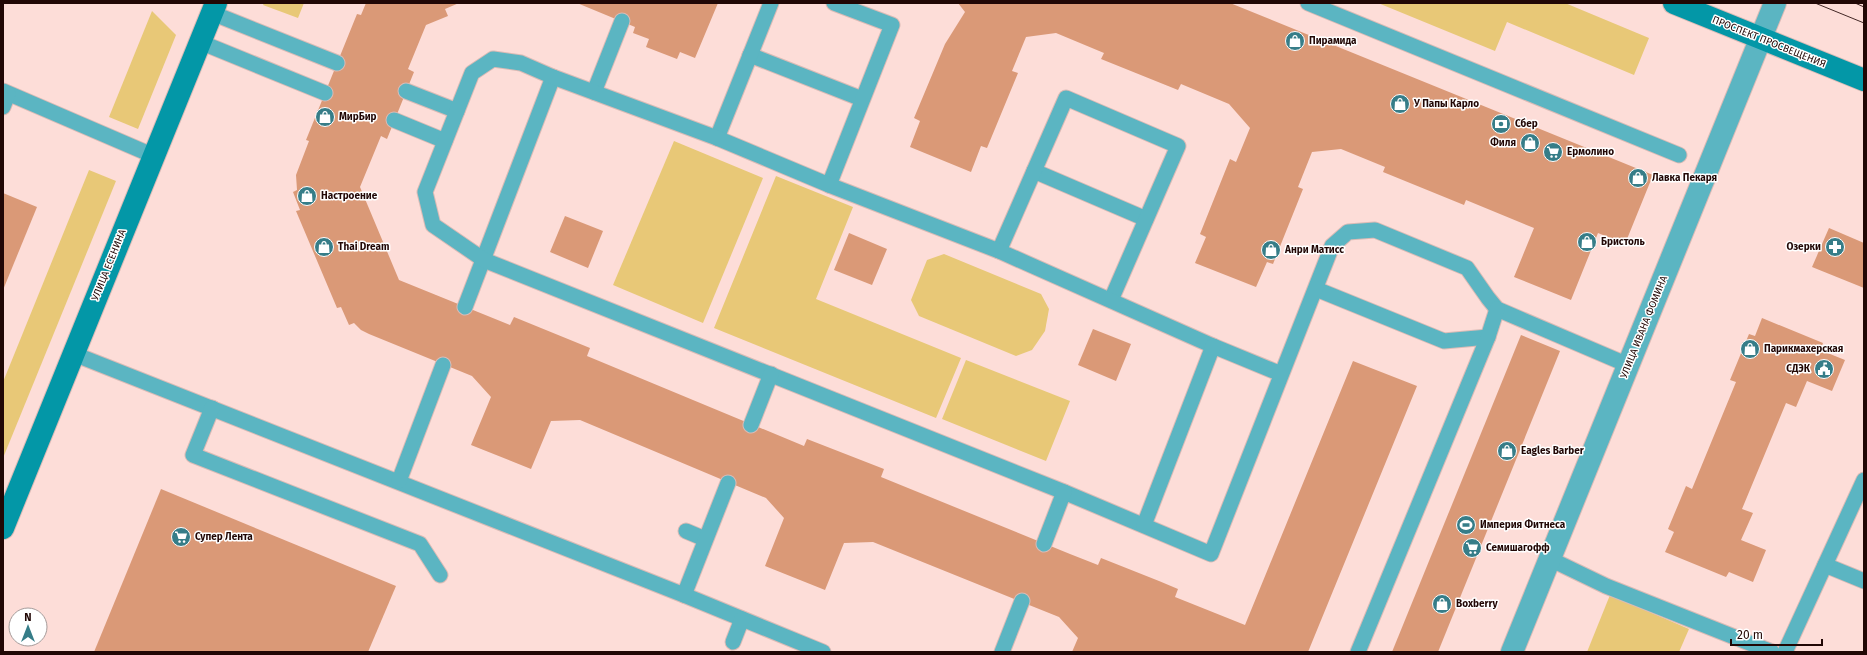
<svg xmlns="http://www.w3.org/2000/svg" width="1867" height="655" font-family="'Fira Sans',sans-serif">
<style>
.green{fill:#e8c877}
.building{fill:#da9977}
.lines{fill:none;stroke-linecap:round;stroke-linejoin:round}
.lane-casing{stroke:#dabbb6;stroke-width:17}
.street-casing{stroke:#dabbb6;stroke-width:24}
.secondary-casing{stroke:#dabbb6;stroke-width:24}
.lane{stroke:#5bb5c2;stroke-width:15}
.street{stroke:#5bb5c2;stroke-width:22}
.secondary{stroke:#0397a7;stroke-width:22}
.tram{stroke:#432826;stroke-width:1}
.labels{text-anchor:middle;dominant-baseline:central;stroke-width:3;stroke-linejoin:round;paint-order:stroke}
.poi-label{font-size:10px;font-weight:bold;fill:#210705;stroke:#fff;text-anchor:start}
.street-label{font-size:10px;fill:#210705;stroke:#fff}
</style>
<rect width="100%" height="100%" fill="#fdddd8"/>
<g class="green">
<polygon points="264,3 304,3 298,18 263,5"/>
<polygon points="1378,3 1565,3 1649,38 1634,75 1507,22 1495,51"/>
<polygon points="152,11 176,35 138,129 109,117"/>
<polygon points="674,141 763,178 703,323 613,285"/>
<polygon points="89,170 116,181 3,458 3,382"/>
<polygon points="776,176 853,207 816,299 961,358 936,418 714,328"/>
<polygon points="944,254 1041,294 1049,309 1045,331 1032,350 1016,356 919,316 911,300 927,260"/>
<polygon points="966,360 1070,401 1046,461 942,419"/>
<polygon points="1610,595 1689,629 1679,652 1587,652"/>
</g>
<g class="building">
<polygon points="366,3 459,3 445,9 448,16 426,25 408,69 414,72 387,139 381,136 360,187 399,280 510,325 514,317 590,348 587,356 804,446 807,439 884,469 881,477 1070,554 1098,565 1101,558 1159,581 1178,589 1175,597 1245,625 1353,361 1417,386 1308,652 1072,652 1078,638 1059,617 873,542 844,543 825,590 765,566 784,518 766,498 580,420 551,421 531,469 471,445 491,397 472,376 369,334 361,330 354,323 349,325 341,307 337,308 296,211 300,210 293,192 297,190 296,175 309,141 306,140 357,14 361,15"/>
<polygon points="577,3 718,3 695,58 680,52 677,59 646,47 649,39 633,33 635,27"/>
<polygon points="958,3 1230,3 1653,175 1625,244 1598,233 1571,300 1514,277 1534,228 1466,200 1464,205 1383,172 1385,167 1341,149 1312,152 1298,187 1303,189 1273,264 1267,262 1256,287 1195,263 1206,237 1200,234 1230,159 1236,162 1250,128 1229,104 1181,84 1178,90 1101,59 1104,53 1056,33 1026,37 1012,71 1018,73 987,148 981,146 971,172 910,147 920,121 914,118 945,44 965,12"/>
<polygon points="3,193 37,207 3,290"/>
<polygon points="565,216 603,231 588,268 550,252"/>
<polygon points="1829,228 1864,243 1864,288 1812,267"/>
<polygon points="849,233 887,249 872,285 834,270"/>
<polygon points="1762,318 1823,343 1820,350 1845,360 1832,391 1807,381 1796,407 1786,403 1742,509 1753,513 1741,540 1766,550 1753,582 1729,572 1726,577 1665,552 1674,532 1668,529 1686,486 1692,489 1736,382 1730,380 1749,334 1755,336"/>
<polygon points="1093,329 1131,344 1116,381 1078,365"/>
<polygon points="1521,335 1560,351 1438,652 1392,652"/>
<polygon points="161,489 396,586 368,652 94,652"/>
</g>
<g class="lines">
<defs>
<g id="lane">
<polyline points="1308,3 1679,155"/>
<polyline points="212,13 337,63"/>
<polyline points="200,42 325,93"/>
<polyline points="750,55 862,99"/>
<polyline points="3,91 154,156"/>
<polyline points="406,91 457,111"/>
<polyline points="594,92 622,21"/>
<polyline points="3,107 8,94"/>
<polyline points="394,120 445,141"/>
<polyline points="717,138 771,3"/>
<polyline points="1034,171 1146,219"/>
<polyline points="829,185 892,25 834,3"/>
<polyline points="999,251 1066,98 1178,146 1111,300"/>
<polyline points="1316,289 1444,341 1488,337"/>
<polyline points="465,307 553,77"/>
<polyline points="74,354 684,595 823,652"/>
<polyline points="1281,374 1213,346 999,251 829,185 717,138 553,77 521,63 493,59 472,73 425,192 433,225 484,260 1064,492 1211,554 1332,246 1348,232 1375,230 1467,268 1488,298 1497,309 1628,365"/>
<polyline points="212,408 193,455 420,544 440,575"/>
<polyline points="751,425 771,374"/>
<polyline points="399,481 443,365"/>
<polyline points="1144,525 1213,346"/>
<polyline points="686,531 705,539"/>
<polyline points="1044,544 1064,492"/>
<polyline points="1550,559 1606,586 1772,652"/>
<polyline points="1825,565 1864,581"/>
<polyline points="684,595 728,483"/>
<polyline points="733,642 742,619"/>
<polyline points="1002,652 1022,601"/>
<polyline points="1358,652 1488,337 1497,309"/>
<polyline points="1785,652 1864,480"/>
</g>
<polyline id="street" points="1512,652 1775,3"/>
<g id="secondary">
<polyline points="1674,3 1864,80"/>
<polyline points="3,528 216,3"/>
</g>
</defs>
<use href="#lane" class="lane-casing"/>
<use href="#street" class="street-casing"/>
<use href="#secondary" class="secondary-casing"/>
<use href="#lane" class="lane"/>
<use href="#street" class="street"/>
<use href="#secondary" class="secondary"/>
<g class="tram">
<polyline points="1815,3 1864,23"/>
<polyline points="1855,3 1864,7"/>
</g>
</g>
<defs>
<symbol id="shop-disc" viewBox="-11 -11 22 22"><circle r="9.5" fill="#367d88" stroke="#fff"/><path d="M-5-2.5h2.3a2.7 3.5 0 0 1 5.4 0H5L5.5 6h-11ZM-1.5-2.5h3a1.5 2.3 0 0 0-3 0Z" fill="#fff"/></symbol>
<symbol id="bank-disc" viewBox="-11 -11 22 22"><circle r="9.5" fill="#367d88" stroke="#fff"/><path d="M-6-4H6V4H-6ZM0-2.3a2.3 2.3 0 1 0 0 4.6a2.3 2.3 0 1 0 0-4.6Z" fill="#fff"/></symbol>
<symbol id="supermarket-disc" viewBox="-11 -11 22 22"><circle r="9.5" fill="#367d88" stroke="#fff"/><path d="M-6-5.5h2.5l.6 2H6L4.5 2H-2.5L-4.4-4H-6ZM-1.5 3.2a1.3 1.3 0 1 0 .1 0ZM3 3.2a1.3 1.3 0 1 0 .1 0Z" fill="#fff"/></symbol>
<symbol id="pharmacy-disc" viewBox="-11 -11 22 22"><circle r="9.5" fill="#367d88" stroke="#fff"/><path d="M-2-6h4v4h4v4h-4v4h-4v-4h-4v-4h4Z" fill="#fff"/></symbol>
<symbol id="civic-disc" viewBox="-11 -11 22 22"><circle r="9.5" fill="#367d88" stroke="#fff"/><path d="M-.6-6.5H3V-4.5H.6V-3L4-1V1h2V6H-6V1h2V-1L-.6-3ZM-1.2 2.5V6h2.4V2.5Z" fill="#fff"/></symbol>
<symbol id="stadium-disc" viewBox="-11 -11 22 22"><circle r="9.5" fill="#367d88" stroke="#fff"/><path d="M0-5a6.5 5 0 1 0 0 10a6.5 5 0 1 0 0-10ZM-3.5-1.8h7v3.6h-7Z" fill="#fff"/></symbol>
</defs>
<g fill-rule="evenodd">
<use href="#shop-disc" x="1284" y="30" width="22" height="22"/>
<use href="#shop-disc" x="1389" y="93" width="22" height="22"/>
<use href="#shop-disc" x="314" y="106" width="22" height="22"/>
<use href="#bank-disc" x="1490" y="113" width="22" height="22"/>
<use href="#shop-disc" x="1519" y="132" width="22" height="22"/>
<use href="#supermarket-disc" x="1542" y="141" width="22" height="22"/>
<use href="#shop-disc" x="1627" y="167" width="22" height="22"/>
<use href="#shop-disc" x="296" y="185" width="22" height="22"/>
<use href="#shop-disc" x="1576" y="231" width="22" height="22"/>
<use href="#shop-disc" x="313" y="236" width="22" height="22"/>
<use href="#pharmacy-disc" x="1824" y="236" width="22" height="22"/>
<use href="#shop-disc" x="1260" y="239" width="22" height="22"/>
<use href="#shop-disc" x="1739" y="338" width="22" height="22"/>
<use href="#civic-disc" x="1813" y="358" width="22" height="22"/>
<use href="#shop-disc" x="1496" y="440" width="22" height="22"/>
<use href="#stadium-disc" x="1455" y="514" width="22" height="22"/>
<use href="#supermarket-disc" x="170" y="526" width="22" height="22"/>
<use href="#supermarket-disc" x="1461" y="537" width="22" height="22"/>
<use href="#shop-disc" x="1431" y="593" width="22" height="22"/>
</g>
<g class="labels">
<g class="poi-label">
<text x="1309" y="41">Пирамида</text>
<text x="1414" y="104">У Папы Карло</text>
<text x="339" y="117">МирБир</text>
<text x="1515" y="124">Сбер</text>
<text x="1516" y="143" text-anchor="end">Филя</text>
<text x="1567" y="152">Ермолино</text>
<text x="1652" y="178">Лавка Пекаря</text>
<text x="321" y="196">Настроение</text>
<text x="1601" y="242">Бристоль</text>
<text x="338" y="247">Thai Dream</text>
<text x="1821" y="247" text-anchor="end">Озерки</text>
<text x="1285" y="250">Анри Матисс</text>
<text x="1764" y="349">Парикмахерская</text>
<text x="1810" y="369" text-anchor="end">СДЭК</text>
<text x="1521" y="451">Eagles Barber</text>
<text x="1480" y="525">Империя Фитнеса</text>
<text x="195" y="537">Супер Лента</text>
<text x="1486" y="548">Семишагофф</text>
<text x="1456" y="604">Boxberry</text>
</g>
<g class="street-label">
<text transform="translate(1769 42) rotate(22)">ПРОСПЕКТ ПРОСВЕЩЕНИЯ</text>
<text transform="translate(109 265) rotate(-68)">УЛИЦА ЕСЕНИНА</text>
<text transform="translate(1644 327) rotate(-68)">УЛИЦА ИВАНА ФОМИНА</text>
</g>
</g>
<rect width="1867" height="655" fill="none" stroke="#210705" stroke-width="8"/>
<g transform="translate(28 627)"><circle r="19" fill="#ffffff" stroke="#a69c9b"/>
<path d="M0-3L7 15L0 10L-7 15Z" fill="#367d88"/>
<text y="-6" font-size="11" font-weight="bold" text-anchor="middle" fill="#210705">N</text>
</g>
<path d="M1731 639v6h91v-6" fill="none" stroke="#210705" stroke-width="2"/>
<text x="1737" y="639" font-size="12" fill="#210705" stroke="#ffffff" stroke-width="3" paint-order="stroke">20 m</text>
</svg>
